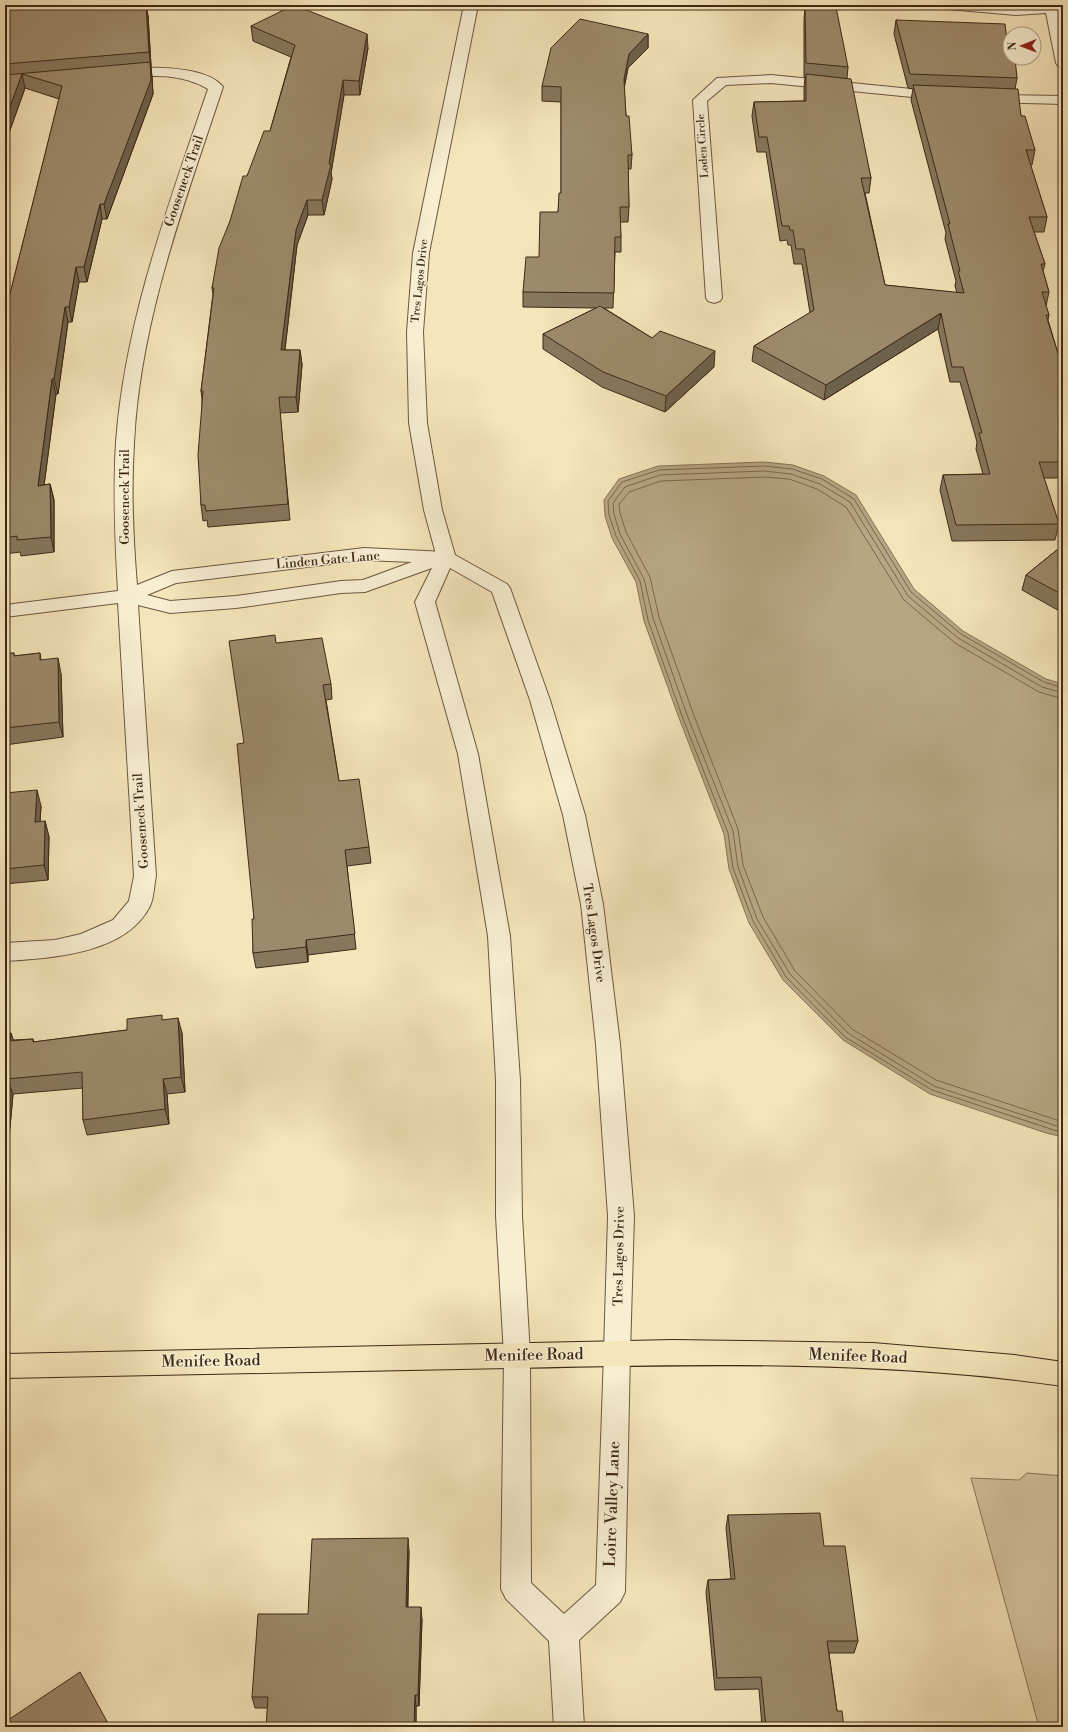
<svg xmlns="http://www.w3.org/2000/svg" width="1068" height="1732" font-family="'Libre Bodoni',serif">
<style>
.green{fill:#d6c59e;stroke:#8a765a}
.water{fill:#b7a583;stroke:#877358}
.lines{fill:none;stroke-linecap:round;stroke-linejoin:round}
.shore{stroke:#7a664d;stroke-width:1}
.minor-casing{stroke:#6c5740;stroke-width:2}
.tertiary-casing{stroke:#6c5740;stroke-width:2}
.primary-casing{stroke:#3e2817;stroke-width:2}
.minor{fill:#f8eed2;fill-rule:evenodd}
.tertiary{fill:#f8eed2;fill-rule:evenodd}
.primary{fill:#f5e5ba;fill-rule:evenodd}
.wall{fill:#87775d;stroke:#3e2817}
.shaded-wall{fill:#6e614c;stroke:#3e2817}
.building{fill:#9d8a6c;stroke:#3e2817}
.labels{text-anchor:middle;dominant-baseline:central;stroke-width:3;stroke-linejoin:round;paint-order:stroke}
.far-street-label{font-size:11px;fill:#3e2817;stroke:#f8eed2}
.street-label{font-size:13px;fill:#3e2817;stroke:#f8eed2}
.near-street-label{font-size:16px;fill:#3e2817;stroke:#f8eed2}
</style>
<rect width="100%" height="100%" fill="#f5e5ba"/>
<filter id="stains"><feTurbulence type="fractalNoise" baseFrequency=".005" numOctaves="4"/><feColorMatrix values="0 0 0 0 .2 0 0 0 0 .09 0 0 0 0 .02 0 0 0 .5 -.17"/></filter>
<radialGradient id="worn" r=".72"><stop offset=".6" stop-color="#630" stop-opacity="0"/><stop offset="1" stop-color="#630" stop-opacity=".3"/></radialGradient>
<polygon class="green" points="1027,1473 1063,1476 1063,1727 1039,1727 971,1478 1019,1480"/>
<polygon class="water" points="764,462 793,465 824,476 856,495 914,589 963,631 1046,679 1063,684 1063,1137 1046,1133 930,1094 843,1040 783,980 749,923 729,869 724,834 679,718 644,621 636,582 612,538 605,516 604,500 619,479 658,466"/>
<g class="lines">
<g class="shore">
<polyline points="1063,688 1044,682 961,634 911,592 854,499 822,479 792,469 764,466 659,470 622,482 608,501 609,515 616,536 640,581 648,620 682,716 728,833 733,868 753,921 786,977 845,1037 932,1090 1063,1133"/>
<polyline points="1063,693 1042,687 958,638 908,596 850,502 820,484 791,474 764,471 660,475 625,487 613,503 614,514 620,534 644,579 653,618 687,715 733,831 738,867 757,919 790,974 848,1033 934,1086 1063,1128"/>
<polyline points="1063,699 1039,692 955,643 904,600 846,507 817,489 789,479 764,477 661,481 629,492 619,504 620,513 626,532 650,577 659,617 693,713 738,829 743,865 763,917 795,971 852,1029 936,1080 1063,1122"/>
</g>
<defs>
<g id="minor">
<polygon points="941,5 993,5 1016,7 1063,5 1063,12 1060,12 1063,29 1063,67 1058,66 1056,63 1046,13 1016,15 948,9 943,8"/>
<path d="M146,68C166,67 210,69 223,87C185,202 140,320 134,443C131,490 133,537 137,585L172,571L364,548L446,552L453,554L455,558L453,562L443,564L365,592L341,593L236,608L170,613L138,605L156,876C154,885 154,898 150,906C126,954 52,958 5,961V943L55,940L81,934L113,920L129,901L134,876L118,603L5,617V605L118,591C115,541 113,492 116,442C125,320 169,204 208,89C181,73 152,75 122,78L117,77L115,74L117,71ZM364,560L412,562L363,580L341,581L236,596L170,601L147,595L176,583Z"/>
<polygon points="771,75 942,92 947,93 949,96 947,99 942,100 771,83 726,85 707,101 722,298 720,301 714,303 708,301 706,298 693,100 717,78"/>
<polygon points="989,95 1063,96 1063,104 984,102 982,99 984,96"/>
<polygon points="617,1341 627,1344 630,1353 625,1592 620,1602 579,1640 584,1727 554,1727 549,1641 506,1599 501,1589 504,1355 507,1346 517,1343 527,1346 530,1355 531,1583 564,1614 596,1585 604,1353 607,1344"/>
</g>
<polygon id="tertiary" points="464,5 478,5 429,253 423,332 427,423 442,510 455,555 507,584 510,588 550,700 585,815 603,904 620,1044 634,1216 630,1353 627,1362 617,1365 607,1362 604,1353 608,1216 596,1044 581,904 563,815 530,700 492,592 450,568 435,602 478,754 510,936 520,1080 522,1216 530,1355 527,1364 517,1367 507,1364 504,1355 496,1216 496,1080 488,936 458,754 415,602 437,558 424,510 409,423 407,332 413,253"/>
<path id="primary" d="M673,1340L873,1343L1015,1355L1063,1362V1386C882,1360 698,1364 516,1368C346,1371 175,1375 5,1378V1354Z"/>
</defs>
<use href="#minor" class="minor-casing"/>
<use href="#tertiary" class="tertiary-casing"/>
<use href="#primary" class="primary-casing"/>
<use href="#minor" class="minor"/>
<use href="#tertiary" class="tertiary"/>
<use href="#primary" class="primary"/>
</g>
<g class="wall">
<polygon points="805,6 848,67 847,78 871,178 869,193 865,193 885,285 957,293 955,286 956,281 945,239 946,233 911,100 913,89 908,88 894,34 896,20 1007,40 1017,78 1015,89 1021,116 1035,150 1032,165 1030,164 1047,217 1044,232 1034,232 1045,264 1043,271 1049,292 1046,306 1049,315 1048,320 1063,370 1063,478 1044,478 1059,524 1055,540 952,541 940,490 943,475 983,474 976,449 977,442 960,382 950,382 938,329 824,400 752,361 754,346 810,313 802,264 794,264 791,245 788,245 787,240 780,241 766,152 757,152 752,116 754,102 804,101 804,88 805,77 804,77 804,20"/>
<polygon points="148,15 151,66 152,77 153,94 107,219 102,219 87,282 79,282 72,322 68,322 58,394 56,394 44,485 50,484 54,500 54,552 21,556 20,552 5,554 5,314 59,99 25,88 5,144 5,21"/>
<polygon points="251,26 368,48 360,95 344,95 331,173 332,179 324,215 308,215 297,245 285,350 300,350 302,365 298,412 280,413 290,520 208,527 207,520 203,521 201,505 202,399 201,391 213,294 212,288 230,221 247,176 270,131 291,57 253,41"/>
<polygon points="648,34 648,48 628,68 624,88 626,116 632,155 631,169 628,169 629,207 628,222 620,222 621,237 621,252 615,252 613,308 604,308 652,338 714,367 665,412 602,387 543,349 543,334 596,308 523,307 523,292 539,257 558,212 561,193 561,102 542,101 542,86"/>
<polygon points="1063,545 1063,613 1022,590 1026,575"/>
<polygon points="276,643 331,684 332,699 326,700 339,781 369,847 371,863 347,866 356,949 308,955 308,962 256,968 253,953 254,919 244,743"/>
<polygon points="14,653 14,656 40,653 41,660 61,674 63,737 5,745 5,654"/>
<polygon points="5,793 41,806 40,822 45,821 49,837 48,880 5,884"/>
<polygon points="164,1020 182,1033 185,1092 167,1094 169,1124 87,1135 83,1120 83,1088 13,1094 9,1138 5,1138 5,1034 11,1033 13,1040 33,1039 34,1042 127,1030"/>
<polygon points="728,1515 824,1546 858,1641 854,1653 829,1653 837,1711 844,1727 762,1727 759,1689 715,1690 706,1592 708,1580 731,1579 726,1528"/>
<polygon points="409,1551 408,1607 422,1619 419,1706 416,1706 416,1727 266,1727 268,1708 255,1708 252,1697 308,1614"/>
</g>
<g class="shaded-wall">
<polygon points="146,5 148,15 151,66 149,52"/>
<polygon points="367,34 368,48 360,95 359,81"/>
<polygon points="648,34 648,48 628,68 623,94 624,79 629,54"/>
<polygon points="150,62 152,77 153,94 107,219 104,204"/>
<polygon points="22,74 25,88 5,144 5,120"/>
<polygon points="343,80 344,95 331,173 332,179 324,215 322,200 329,164"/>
<polygon points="307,200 308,215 297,245 283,365 281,350 296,230"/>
<polygon points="100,204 102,219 87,282 84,267"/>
<polygon points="76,267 79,282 72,322 69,307"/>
<polygon points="65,307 68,322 58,394 54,379"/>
<polygon points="941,313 938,329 824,400 826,385"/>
<polygon points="300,350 302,365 298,412 296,397"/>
<polygon points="715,351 714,367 665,412 666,396"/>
<polygon points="52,379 56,394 42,501 38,486"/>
<polygon points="50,484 54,500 54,552 51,537"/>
<polygon points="58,658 61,674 63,737 59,722"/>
<polygon points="37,790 41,806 39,838 35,822"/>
<polygon points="45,821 49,837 48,880 44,865"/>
<polygon points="306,940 308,955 308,962 306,947"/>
<polygon points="178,1018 182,1033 185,1092 181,1077"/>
<polygon points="11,1033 16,1048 10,1041"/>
<polygon points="7,1079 13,1094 9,1138 5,1127 5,1107"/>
<polygon points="163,1079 167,1094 169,1124 165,1109"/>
<polygon points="408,1538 409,1551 407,1619 406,1607"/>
<polygon points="421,1607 422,1619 419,1706 418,1695"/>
<polygon points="415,1695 416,1706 416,1727 414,1727"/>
</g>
<g class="building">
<polygon points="85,5 146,5 149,52 5,64 5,21 6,21 6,10"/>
<polygon points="294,5 367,34 359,81 343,80 329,164 331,164 322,200 307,200 296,230 281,350 300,350 296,397 279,397 288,504 206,511 205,505 201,505 198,455 203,391 201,391 214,288 212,288 219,248 230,221 243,176 247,176 264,131 270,131 295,45 251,26"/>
<polygon points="805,6 836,7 848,67 806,63"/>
<polygon points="580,19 648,34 629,54 624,79 626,116 629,116 632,155 628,155 629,207 620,207 621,237 615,237 614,293 523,292 526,257 539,257 540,212 558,212 559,193 561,193 561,87 542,86 551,48"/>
<polygon points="896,20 1005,24 1007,40 1010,40 1010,58 1015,58 1017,78 910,74"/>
<polygon points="150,62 151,80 104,204 100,204 84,267 76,267 69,307 65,307 54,379 52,379 38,486 50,484 51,537 17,540 17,536 5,538 5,314 62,86 22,74 5,120 5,75"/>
<polygon points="806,74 851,79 871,178 861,178 885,285 964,293 958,271 960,271 948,224 950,224 913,85 1018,89 1021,116 1025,116 1035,150 1026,150 1047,217 1029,217 1045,264 1041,264 1049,292 1042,292 1049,315 1046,315 1063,370 1063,399 1062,399 1063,402 1063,462 1039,462 1059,524 956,525 943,475 990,474 979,433 982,433 963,367 952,367 941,313 826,385 754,346 814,310 804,249 796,249 793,230 790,230 789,226 782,226 767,137 759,137 754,102 806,101"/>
<polygon points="600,306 652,338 660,331 715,351 666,396 603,372 543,334"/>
<polygon points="1063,545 1063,595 1026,575"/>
<polygon points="275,635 276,643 322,638 331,684 323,685 339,781 359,779 369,847 345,850 355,934 306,940 306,947 253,953 252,919 254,919 237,744 244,743 229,641"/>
<polygon points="14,653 14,656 40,653 40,660 58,658 59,722 5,728 5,654"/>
<polygon points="37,790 35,822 45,821 44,865 5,869 5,793"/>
<polygon points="162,1015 162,1020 178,1018 181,1077 163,1079 165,1109 83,1120 82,1072 7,1079 5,1107 5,1034 11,1033 10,1041 33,1039 33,1042 127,1030 127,1019"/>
<polygon points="820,1513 824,1546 845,1546 858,1641 827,1641 837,1711 842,1711 844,1727 766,1727 761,1677 717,1678 708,1580 735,1579 728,1515"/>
<polygon points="408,1538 406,1607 421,1607 418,1695 415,1695 414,1727 266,1727 268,1697 252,1697 258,1614 308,1614 312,1539"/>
<polygon points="80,1672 110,1727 5,1727 5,1722"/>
</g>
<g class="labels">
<g class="far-street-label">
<text transform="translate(703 146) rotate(-94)">Loden Circle</text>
<text transform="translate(420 281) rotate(-84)">Tres Lagos Drive</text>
</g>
<g class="street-label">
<text transform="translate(184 181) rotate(-71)">Gooseneck Trail</text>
<text transform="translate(125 497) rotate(-90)">Gooseneck Trail</text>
<text transform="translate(328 560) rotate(-5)">Linden Gate Lane</text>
<text transform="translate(141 821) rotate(-94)">Gooseneck Trail</text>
<text transform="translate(594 933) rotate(82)">Tres Lagos Drive</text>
<text transform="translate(619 1256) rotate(-89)">Tres Lagos Drive</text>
</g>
<g class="near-street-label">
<text transform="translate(534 1355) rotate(-1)">Menifee Road</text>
<text transform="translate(858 1356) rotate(2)">Menifee Road</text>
<text transform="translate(211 1361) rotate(-1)">Menifee Road</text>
<text transform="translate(612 1504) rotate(-88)">Loire Valley Lane</text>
</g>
</g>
<rect width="1068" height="1732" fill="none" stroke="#f5e5ba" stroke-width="20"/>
<rect x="6" y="6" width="1056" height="1720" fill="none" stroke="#3e2817" stroke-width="2"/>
<rect x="10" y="10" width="1048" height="1712" fill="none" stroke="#3e2817"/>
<g transform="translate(1022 46) rotate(269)"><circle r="19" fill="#f8eed2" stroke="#ae9f87"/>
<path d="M0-3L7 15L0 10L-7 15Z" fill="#8f2418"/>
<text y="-6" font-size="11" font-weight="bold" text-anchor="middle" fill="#3e2817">N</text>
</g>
<rect width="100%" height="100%" filter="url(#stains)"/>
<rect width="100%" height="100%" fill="url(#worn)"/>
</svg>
